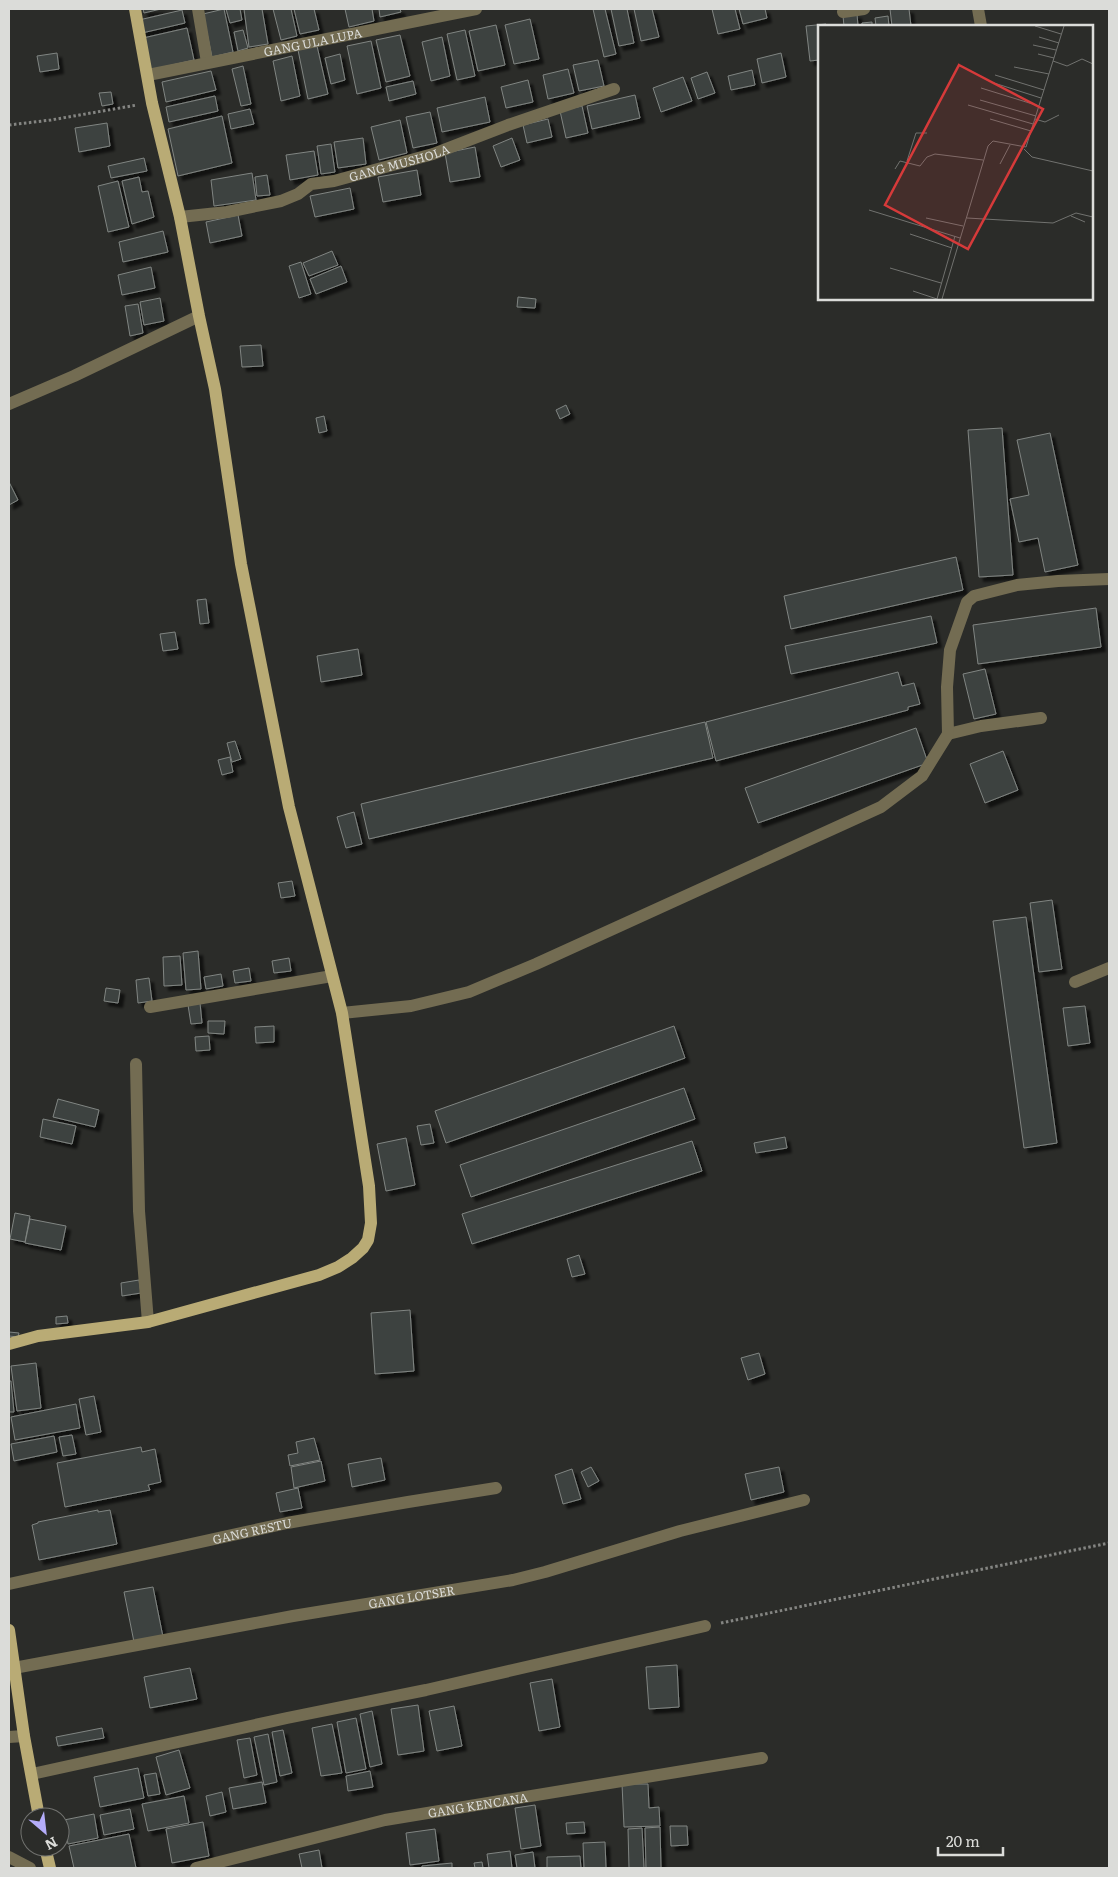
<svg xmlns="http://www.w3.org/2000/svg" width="1118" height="1877" font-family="Literata,serif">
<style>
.building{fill:#3e4240;stroke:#808582;filter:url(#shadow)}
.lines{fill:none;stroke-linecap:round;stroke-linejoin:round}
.path{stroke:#848582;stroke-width:3;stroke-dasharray:2.5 2.5;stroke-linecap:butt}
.minor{stroke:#736c52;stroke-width:12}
.major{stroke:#b9ab75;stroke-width:12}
.labels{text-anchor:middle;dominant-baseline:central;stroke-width:4.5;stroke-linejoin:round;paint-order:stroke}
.street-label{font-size:12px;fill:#dbdcd9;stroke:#2b2c29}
.inset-road{fill:none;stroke:#71726f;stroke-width:1}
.view{fill:#d63a3a;fill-opacity:0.15;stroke:#d63a3a;stroke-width:2.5}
.inset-edge{fill:none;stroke:#dbdcd9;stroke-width:2.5}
</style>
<defs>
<filter id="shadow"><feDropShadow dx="4.5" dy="4.5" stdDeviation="1" flood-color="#0009"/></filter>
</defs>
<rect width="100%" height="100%" fill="#2b2c29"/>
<g class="building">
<polygon points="143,9 161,9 144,13"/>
<polygon points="224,9 233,52 212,57 203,14"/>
<polygon points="226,9 240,9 242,20 230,23"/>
<polygon points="244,9 262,9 268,44 249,47"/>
<polygon points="273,9 291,9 297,36 281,40"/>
<polygon points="294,9 314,9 319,30 300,34"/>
<polygon points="345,9 372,9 374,21 349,27"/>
<polygon points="379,9 400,9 401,12 380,17"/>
<polygon points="593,9 605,9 616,54 604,57"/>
<polygon points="611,9 627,9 634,43 619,46"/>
<polygon points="634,9 652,9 659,37 641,41"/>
<polygon points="712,9 735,9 740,29 718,34"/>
<polygon points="739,9 765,9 767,18 743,24"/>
<polygon points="890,9 909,9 911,26 892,26"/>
<polygon points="182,10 185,23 142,33 139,20"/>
<polygon points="857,14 858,26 844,26 843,16"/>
<polygon points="888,16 889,26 876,26 875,18"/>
<polygon points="530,19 539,59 514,64 505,25"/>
<polygon points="872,22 872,26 862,26 862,23"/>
<polygon points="826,24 827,26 819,26 819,60 810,61 806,26"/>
<polygon points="496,25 505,65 478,71 469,31"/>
<polygon points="187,28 194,60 150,70 143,38"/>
<polygon points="243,30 248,48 238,51 234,32"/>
<polygon points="465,30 475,76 457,80 447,34"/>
<polygon points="400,35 410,76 386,82 376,40"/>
<polygon points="442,37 450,76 431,81 422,42"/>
<polygon points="371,41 381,88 357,94 347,46"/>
<polygon points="317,46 328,94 308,99 298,50"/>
<polygon points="57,53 59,69 40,72 37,56"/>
<polygon points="781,53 786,77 762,83 757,59"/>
<polygon points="340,54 345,80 331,84 325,58"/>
<polygon points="292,56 300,96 281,101 273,61"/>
<polygon points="598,60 604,86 579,91 573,65"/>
<polygon points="243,66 251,104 241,106 232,69"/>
<polygon points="568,69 574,93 548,99 543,75"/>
<polygon points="752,70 755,85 731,90 728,76"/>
<polygon points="211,71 216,90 166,102 162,82"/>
<polygon points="707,72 715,93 698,99 691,78"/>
<polygon points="683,77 692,101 661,112 653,88"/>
<polygon points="528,80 533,102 506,108 501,87"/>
<polygon points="413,81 416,94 389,101 386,87"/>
<polygon points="111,92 113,104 102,106 99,93"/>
<polygon points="635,95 640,118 592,129 587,106"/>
<polygon points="215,96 218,111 169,122 166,107"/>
<polygon points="485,97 490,122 442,132 437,108"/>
<polygon points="582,106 588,133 566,138 560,111"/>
<polygon points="250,109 254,124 231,129 228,114"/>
<polygon points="430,112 437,143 413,148 406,117"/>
<polygon points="222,116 232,163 178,176 168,129"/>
<polygon points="548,119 552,137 527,143 523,125"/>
<polygon points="400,120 407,153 379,160 371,127"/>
<polygon points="107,123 110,146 79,152 75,128"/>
<polygon points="363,138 366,164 338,168 334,142"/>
<polygon points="512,138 520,160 501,167 493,146"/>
<polygon points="331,144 335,172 321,174 317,146"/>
<polygon points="475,147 480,177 450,182 445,153"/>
<polygon points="314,151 318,175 290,180 286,155"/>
<polygon points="144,158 147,171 111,178 108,166"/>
<polygon points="417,170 421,195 383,202 378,177"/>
<polygon points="252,173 256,200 214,206 211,180"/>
<polygon points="267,175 270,195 257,196 255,177"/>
<polygon points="139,177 142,192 148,191 154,217 132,224 122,181"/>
<polygon points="118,181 129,227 108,232 98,186"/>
<polygon points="350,188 354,209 315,217 310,196"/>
<polygon points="238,215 242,236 210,243 206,222"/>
<polygon points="163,231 168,252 123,262 119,242"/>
<polygon points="332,251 338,265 309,276 303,263"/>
<polygon points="301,262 311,294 299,298 289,266"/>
<polygon points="341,266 347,282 316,294 310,279"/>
<polygon points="151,267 155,288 122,295 118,275"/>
<polygon points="518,297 536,299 535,308 517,307"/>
<polygon points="160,298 164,321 144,325 140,302"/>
<polygon points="138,304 143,333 130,336 125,306"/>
<polygon points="261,345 263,366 242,367 240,346"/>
<polygon points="566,405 570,414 560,419 556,410"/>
<polygon points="324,416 327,431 319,433 316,418"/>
<polygon points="1002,428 1013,575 979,577 968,430"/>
<polygon points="1050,433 1078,565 1045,572 1038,538 1019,542 1010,499 1029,495 1017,440"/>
<polygon points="9,482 18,500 9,505"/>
<polygon points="956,557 963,590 791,629 784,596"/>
<polygon points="206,599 209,623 200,624 197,600"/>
<polygon points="1096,608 1101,647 978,664 973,625"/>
<polygon points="931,616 937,643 791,674 785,646"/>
<polygon points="175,632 178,649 163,651 160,634"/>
<polygon points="358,649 362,675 321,682 317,656"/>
<polygon points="985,669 996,714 974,719 963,674"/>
<polygon points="898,672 902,686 914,683 920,704 908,707 908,710 716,761 706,722"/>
<polygon points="705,722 713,758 369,839 361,804"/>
<polygon points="916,728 928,763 758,823 745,788"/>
<polygon points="235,741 241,759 232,762 227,743"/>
<polygon points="1003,751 1018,790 985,803 970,764"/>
<polygon points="230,757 233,772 222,775 218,760"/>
<polygon points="354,812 362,844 346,848 337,817"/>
<polygon points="292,881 295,896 281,898 278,883"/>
<polygon points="1052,900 1062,969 1039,972 1030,903"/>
<polygon points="1026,917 1057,1143 1024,1148 993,921"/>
<polygon points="198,951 201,989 186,990 183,953"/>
<polygon points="180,956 182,985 164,986 163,957"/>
<polygon points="289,958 291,971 274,973 272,961"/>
<polygon points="249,968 251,981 235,983 233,971"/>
<polygon points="221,974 223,986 206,989 204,977"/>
<polygon points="149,978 152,1001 138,1003 136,980"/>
<polygon points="106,988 120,990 118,1003 104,1001"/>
<polygon points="200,1003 202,1023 191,1024 188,1005"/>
<polygon points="1085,1006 1090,1043 1068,1046 1063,1008"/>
<polygon points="208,1021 225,1021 224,1034 208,1033"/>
<polygon points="274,1026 274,1042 256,1043 255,1027"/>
<polygon points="674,1026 685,1058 446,1143 435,1111"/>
<polygon points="209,1036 210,1050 196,1051 195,1037"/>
<polygon points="684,1088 695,1119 471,1197 460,1165"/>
<polygon points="58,1099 99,1110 95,1127 53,1117"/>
<polygon points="43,1119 76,1126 72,1144 40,1137"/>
<polygon points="430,1124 434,1143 421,1145 417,1126"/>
<polygon points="785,1137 787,1148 756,1153 754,1143"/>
<polygon points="406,1138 415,1185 386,1191 377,1144"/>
<polygon points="692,1141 702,1171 472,1244 462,1214"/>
<polygon points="15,1213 30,1216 25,1242 10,1239"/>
<polygon points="30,1219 66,1226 61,1250 25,1243"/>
<polygon points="579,1255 585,1274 572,1277 567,1259"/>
<polygon points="139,1280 141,1293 122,1296 121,1283"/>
<polygon points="410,1310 414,1371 375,1374 371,1313"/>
<polygon points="67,1316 68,1323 56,1324 56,1317"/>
<polygon points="9,1332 19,1333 18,1337 9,1336"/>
<polygon points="759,1353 765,1374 748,1380 741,1358"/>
<polygon points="36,1363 41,1408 17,1411 11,1366"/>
<polygon points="9,1381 11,1381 14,1412 9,1412"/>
<polygon points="94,1396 101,1432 86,1435 79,1399"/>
<polygon points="76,1404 80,1428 15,1440 11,1417"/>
<polygon points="72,1435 76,1454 63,1456 59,1437"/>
<polygon points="54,1436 57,1452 14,1461 11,1444"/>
<polygon points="314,1438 320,1460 290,1466 288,1455 298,1453 296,1442"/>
<polygon points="141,1447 142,1452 155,1449 161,1482 148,1485 150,1490 65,1507 57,1463"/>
<polygon points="381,1458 385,1480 352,1487 348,1464"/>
<polygon points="321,1461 325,1481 294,1488 291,1467"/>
<polygon points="591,1467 599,1481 588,1487 581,1472"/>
<polygon points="779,1467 784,1492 751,1500 745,1474"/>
<polygon points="572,1469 581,1499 563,1504 555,1475"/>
<polygon points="298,1488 302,1508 280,1512 276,1493"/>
<polygon points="98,1510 98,1512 110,1510 117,1544 39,1560 32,1525 38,1523 38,1522"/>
<polygon points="153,1587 163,1637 134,1642 124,1592"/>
<polygon points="677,1665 679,1707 649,1709 646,1667"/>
<polygon points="190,1668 197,1699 150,1708 144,1677"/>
<polygon points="552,1679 560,1727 539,1731 530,1683"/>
<polygon points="418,1705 424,1751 398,1755 391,1709"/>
<polygon points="454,1706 462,1746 437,1751 429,1711"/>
<polygon points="372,1711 382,1764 370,1767 360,1714"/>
<polygon points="356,1718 366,1769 346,1773 337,1722"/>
<polygon points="332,1724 342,1773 321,1776 312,1728"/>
<polygon points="102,1728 104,1738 58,1746 56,1737"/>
<polygon points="283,1730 292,1773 280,1776 272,1732"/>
<polygon points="268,1734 277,1782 264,1785 254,1737"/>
<polygon points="250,1738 257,1775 244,1778 237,1740"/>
<polygon points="179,1750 190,1788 166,1795 156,1757"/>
<polygon points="138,1768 144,1798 100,1807 94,1777"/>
<polygon points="370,1771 373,1787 348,1791 346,1776"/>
<polygon points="156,1773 160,1794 148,1796 144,1775"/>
<polygon points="262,1782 266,1803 233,1809 229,1788"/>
<polygon points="622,1784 648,1784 649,1808 659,1807 660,1826 624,1827"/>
<polygon points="222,1792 226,1812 210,1816 206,1796"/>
<polygon points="184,1796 189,1823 148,1831 142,1804"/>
<polygon points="535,1805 541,1846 521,1849 515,1808"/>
<polygon points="130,1809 134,1829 104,1835 100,1815"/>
<polygon points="94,1814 98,1838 68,1844 64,1820"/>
<polygon points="203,1822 209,1856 172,1863 166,1829"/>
<polygon points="584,1822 585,1833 567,1834 566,1823"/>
<polygon points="670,1826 687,1826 688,1845 671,1846"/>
<polygon points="660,1827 661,1868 646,1868 645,1828"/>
<polygon points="642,1828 644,1868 629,1868 628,1829"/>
<polygon points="435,1829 439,1861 410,1865 406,1833"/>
<polygon points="129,1834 136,1868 74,1868 69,1846"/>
<polygon points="605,1842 606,1868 584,1868 583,1843"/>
<polygon points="319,1850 322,1868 302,1868 299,1854"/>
<polygon points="510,1851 512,1868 489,1868 487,1854"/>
<polygon points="533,1852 535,1868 517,1868 515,1855"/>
<polygon points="580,1856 581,1868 547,1868 547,1857"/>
<polygon points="482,1862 483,1868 475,1868 474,1863"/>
<polygon points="452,1863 452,1868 422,1868 422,1866"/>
</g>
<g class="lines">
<g class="path">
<polyline points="9,125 51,120 137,105"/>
<polyline points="721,1623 1109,1543"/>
</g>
<g class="minor">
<polyline points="198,9 207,62"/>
<polyline points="978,9 981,26"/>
<polyline points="843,12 864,9"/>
<path id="s1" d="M148,75L476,9"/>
<path id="s2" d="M180,217L227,212L281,201L298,194L311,184L334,181L433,154L508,125L614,89"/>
<polyline points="9,404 74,376 199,316"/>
<polyline points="948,734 981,726 1041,718"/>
<polyline points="1075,982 1109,968"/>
<polyline points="150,1007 332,976"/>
<polyline points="342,1013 411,1006 469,992 536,964 881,807 922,776 948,734 947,687 950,650 967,602 974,596 1017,585 1058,581 1109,579"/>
<polyline points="136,1064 139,1211 148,1322"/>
<path id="s3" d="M9,1584L287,1523L408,1502L496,1488"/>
<path id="s4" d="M14,1668L293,1616L513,1580L545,1572L680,1531L804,1500"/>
<polyline points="9,1737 24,1736"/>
<polyline points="32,1774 287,1718 426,1690 705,1626"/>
<polyline points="9,1857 30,1868"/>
<path id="s5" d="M196,1868L385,1820L762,1758"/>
</g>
<g class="major">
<polyline points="9,1344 38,1336 148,1322 319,1275 338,1267 352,1258 363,1248 368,1240 371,1223 369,1186 342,1013 289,807 241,564 215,389 199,316 180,217 152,103 135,9"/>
<polyline points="9,1630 24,1736 39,1817"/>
<polyline points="45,1847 50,1868"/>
</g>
</g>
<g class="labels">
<g class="street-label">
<text stroke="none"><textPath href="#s1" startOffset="168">GANG ULA LUPA</textPath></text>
<text stroke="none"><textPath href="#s2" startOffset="228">GANG MUSHOLA</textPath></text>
<text stroke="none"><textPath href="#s3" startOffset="249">GANG RESTU</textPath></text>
<text stroke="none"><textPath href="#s4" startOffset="404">GANG LOTSER</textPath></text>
<text stroke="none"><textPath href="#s5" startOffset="289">GANG KENCANA</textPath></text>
</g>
</g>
<g transform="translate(818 25)">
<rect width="275" height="275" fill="#2b2c29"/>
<path class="inset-road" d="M217,1L243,9M221,12L241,18M215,20L238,25M220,29L236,33M235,36L249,41L264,34L275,39M196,42L231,49M177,50L226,65M173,57L223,73M163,63L221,81M162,75L218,91M150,80L215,99M172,94L213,106M217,94L227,97L241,90M206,124L214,132L275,146M89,136L98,108H109M182,139L192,120M77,144L82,136L102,141L109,132L117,129L165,135M51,185L142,213M253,191L267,197M108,193L145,201M149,193L235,198L258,188L275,192M92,209L134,223M72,243L123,258M95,266L119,274M119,274L137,211M124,274L170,121L175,116L208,122L246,1"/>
<path class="view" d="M141,40L225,84L150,224L67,180Z"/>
<rect width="275" height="275" class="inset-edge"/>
</g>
<rect width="1118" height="1877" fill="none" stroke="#dbdcd9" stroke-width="20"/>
<g transform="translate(45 1832) rotate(152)"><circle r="24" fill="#2b2c29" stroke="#71726f"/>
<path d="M0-4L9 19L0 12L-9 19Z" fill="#b4acf9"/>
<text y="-8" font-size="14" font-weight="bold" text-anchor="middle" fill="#dbdcd9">N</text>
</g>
<path d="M938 1847v8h65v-8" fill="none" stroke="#dbdcd9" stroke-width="2.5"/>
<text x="946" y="1847" font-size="15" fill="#dbdcd9" stroke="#2b2c29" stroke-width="4" paint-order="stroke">20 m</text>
</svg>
